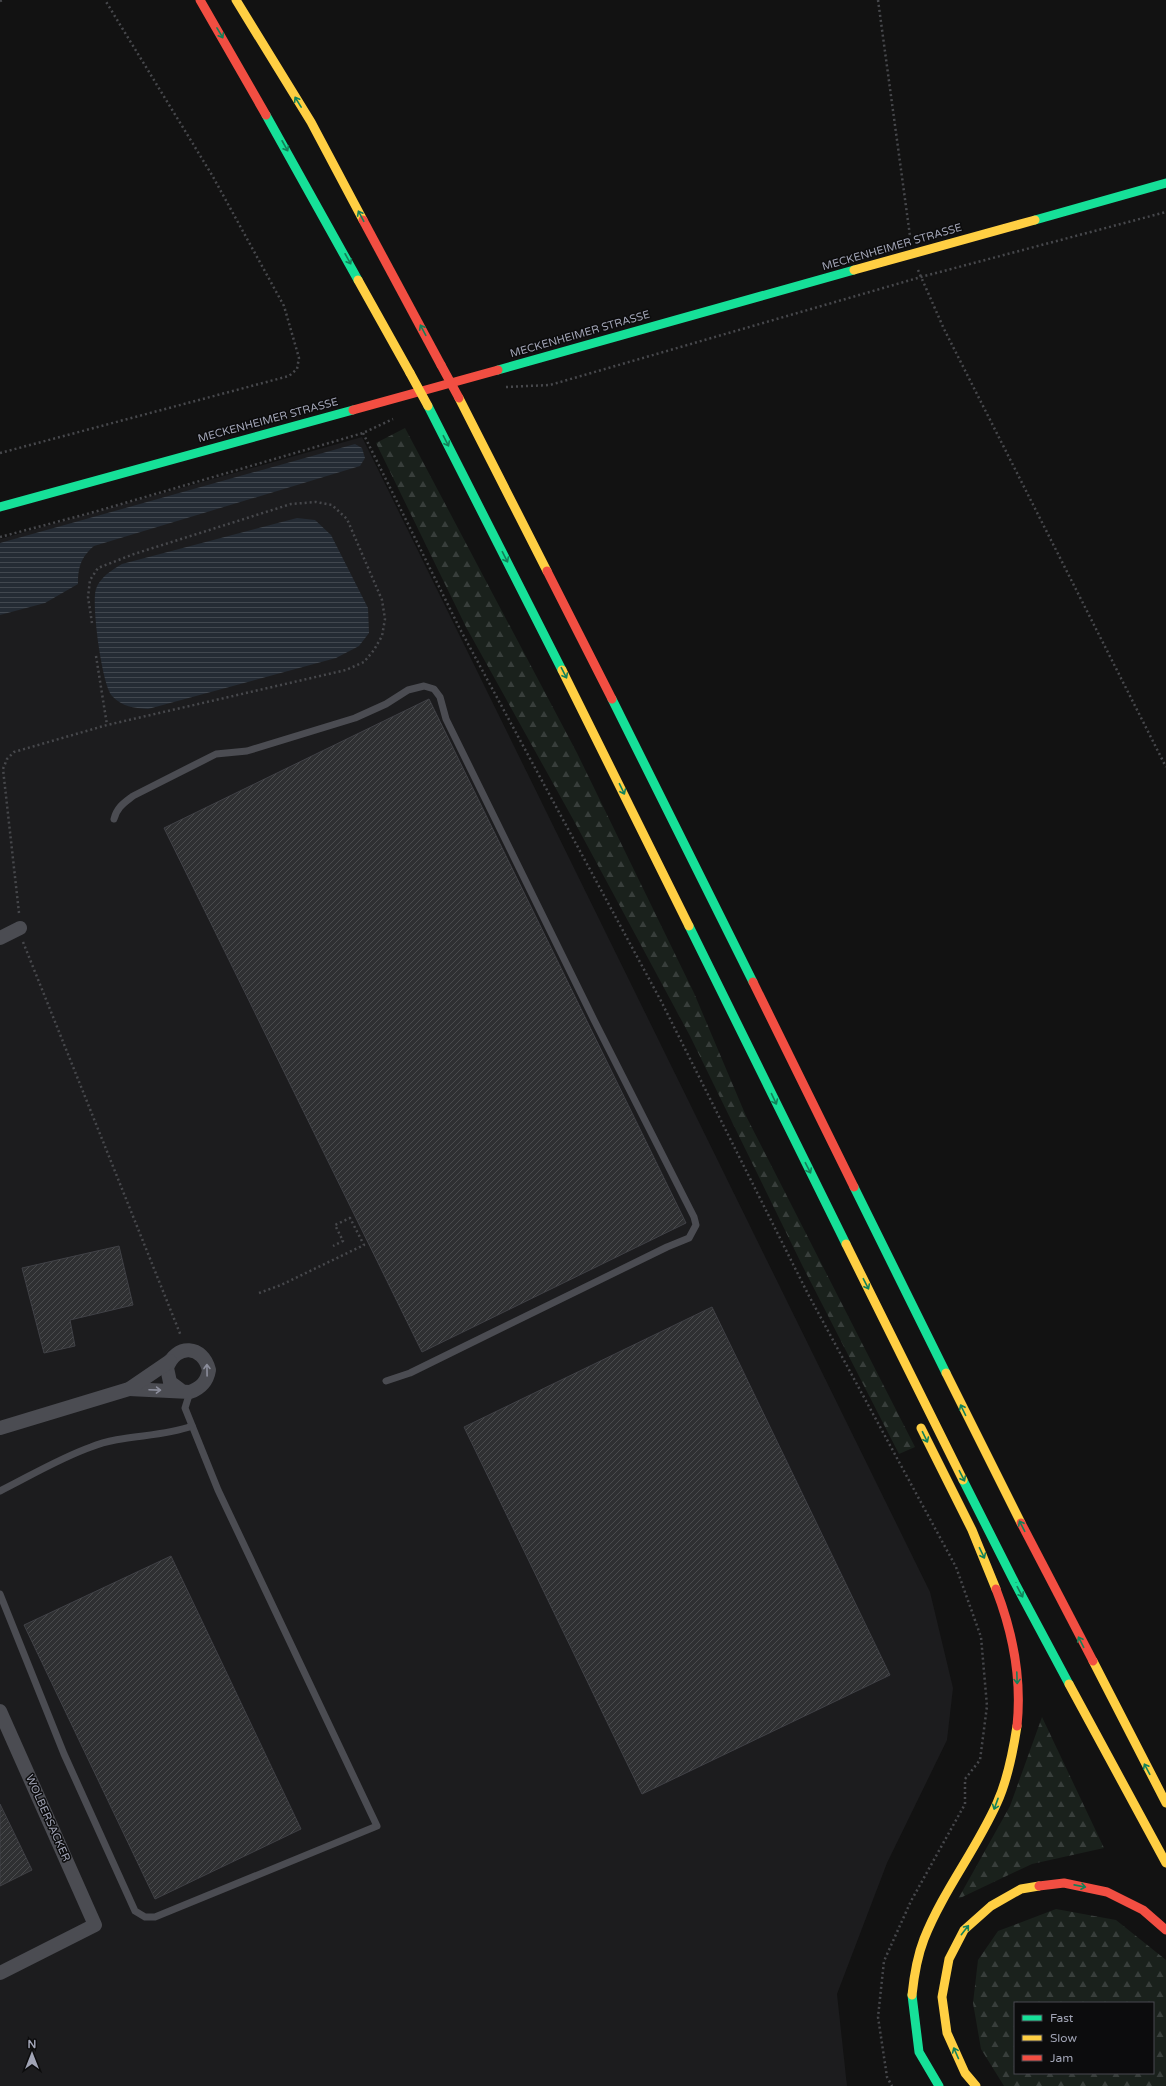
<svg xmlns="http://www.w3.org/2000/svg" width="1166" height="2086" font-family="'Varela Round',sans-serif">
<style>
.built{fill:#1c1c1e}
.forest{fill:url(#forest-firs);fill-rule:evenodd}
.water{fill:url(#water-rules)}
.building{fill:url(#building-hatch);stroke:#404146}
.lines{fill:none;stroke-linecap:round;stroke-linejoin:round}
.path{stroke:#47484c;stroke-width:2.5;stroke-dasharray:2 3;stroke-linecap:butt}
.lane{stroke:#4b4c52;stroke-width:7}
.street{stroke:#4b4c52;stroke-width:14}
.fast{stroke:#16e098;stroke-width:9}
.slow{stroke:#ffcf43;stroke-width:9}
.jam{stroke:#f24e42;stroke-width:9}
.slow-bridge{stroke:#ffcf43;stroke-width:9}
.jam-bridge{stroke:#f24e42;stroke-width:9}
.oneway{stroke:#128159}
.oneway2{stroke:#8c8e9c}
.labels{text-anchor:middle;dominant-baseline:central;stroke-width:3;stroke-linejoin:round;paint-order:stroke}
.street-label{font-size:11px;fill:#a1a4b5;stroke:#0c0c0d}
</style>
<defs>
<pattern id="forest-firs" width="22" height="20" patternUnits="userSpaceOnUse"><rect width="22" height="20" fill="#1a211c"/><path d="M5 1l3.5 6h-7zM16 11l3.5 6h-7z" fill="#383e3b"/></pattern>
<pattern id="water-rules" width="6" height="5" patternUnits="userSpaceOnUse"><rect width="6" height="5" fill="#242b34"/><path d="M0 2.5h6" fill="none" stroke="#41474f"/></pattern>
<pattern id="building-hatch" width="6" height="6" patternUnits="userSpaceOnUse"><rect width="6" height="6" fill="#2f3032"/><path d="M-1 1l2-2M0 6l6-6M5 7l2-2" fill="none" stroke="#4a4b4d"/></pattern>
</defs>
<rect width="100%" height="100%" fill="#121212"/>
<polygon class="built" points="362,437 930,1592 953,1688 947,1740 887,1863 837,1994 847,2086 0,2086 0,539"/>
<g class="forest">
<polygon points="405,428 577,753 694,993 746,1116 915,1447 899,1454 803,1267 690,1036 574,821 466,627 376,443"/>
<polygon points="1042,1717 1104,1848 1032,1864 958,1899 1010,1806"/>
<path d="M1056,1909L1116,1920L1166,1960V2086H1004L981,2049L973,2003L978,1960L998,1931ZM1015,2003H1153V2073H1015Z"/>
</g>
<g class="water">
<path d="M355,444L362,448L365,458L360,466L94,546C81,557 78,567 78,584L45,603L0,615V543Z"/>
<path d="M297,518L315,520L331,535L368,608L369,633L359,646L336,658L148,709C133,708 123,707 112,696C102,686 91,603 96,589C100,577 112,570 122,564Z"/>
</g>
<g class="building">
<polygon points="429,699 686,1223 422,1352 164,828"/>
<polygon points="119,1246 133,1305 70,1320 75,1346 44,1353 22,1268"/>
<polygon points="712,1307 890,1675 642,1794 464,1427"/>
<polygon points="171,1556 301,1829 155,1899 24,1625"/>
<polygon points="0,1804 32,1870 0,1886"/>
</g>
<g class="lines">
<g class="path">
<polyline points="878,0 910,236"/>
<polyline points="0,1 3,0"/>
<polyline points="918,270 944,329 1166,767"/>
<polyline points="506,387 550,385 921,277 1166,212"/>
<polyline points="363,433 460,629 661,1001 808,1294 956,1567 981,1637 987,1706 980,1760 965,1779 965,1804 911,1901 884,1961 878,2017 887,2077 892,2086"/>
<polyline points="0,453 289,376 297,369 299,358 284,306 212,175 105,0"/>
<polyline points="0,537 94,512 363,433 393,419"/>
<polyline points="96,656 107,725"/>
<polyline points="19,913 3,769 7,759 14,752 107,725 346,670 364,662 374,650 382,636 385,619 382,600 347,519 332,505 316,502 291,504 134,554 98,568 90,580 88,597 92,623"/>
<polyline points="23,942 181,1336"/>
<polyline points="259,1293 281,1285 364,1245 350,1218 335,1225 343,1241 333,1246"/>
</g>
<g class="lane">
<path d="M114,819C117,807 124,803 133,796L216,754L247,751L355,718L386,704L408,690L424,686L434,689L440,697L446,719L594,1020L694,1217L696,1225L689,1238L667,1247L410,1373L386,1381"/>
<path d="M0,1491C30,1476 60,1458 91,1447C123,1434 160,1438 192,1426"/>
<polyline points="0,1594 64,1754 135,1911 145,1917 155,1917 377,1826 218,1490 185,1408 190,1392"/>
</g>
<g class="street">
<polyline points="0,938 20,928"/>
<path d="M129,1389L190,1392C201,1388 207,1382 209,1370C203,1345 176,1343 167,1368L170,1382L182,1391"/>
<polyline points="0,1428 129,1389 170,1361"/>
<polyline points="0,1711 95,1925 0,1973"/>
</g>
<g class="fast">
<polyline points="266,115 358,280"/>
<polyline points="1035,220 1166,183"/>
<polyline points="498,370 854,270"/>
<polyline points="428,406 562,670"/>
<polyline points="0,507 353,410"/>
<polyline points="612,699 753,982"/>
<polyline points="689,926 846,1244"/>
<polyline points="854,1187 946,1373"/>
<polyline points="963,1480 1015,1583 1069,1684"/>
<polyline points="912,1995 919,2052 939,2086"/>
</g>
<g class="slow">
<polyline points="236,0 311,122 363,220"/>
<polyline points="854,270 1035,220"/>
<polyline points="358,280 410,373"/>
<polyline points="459,398 547,571"/>
<polyline points="562,670 689,926"/>
<polyline points="846,1244 963,1480"/>
<polyline points="946,1373 1021,1523"/>
<polyline points="921,1428 972,1530 996,1589"/>
<polyline points="1093,1661 1166,1803"/>
<polyline points="1069,1684 1166,1863"/>
<path d="M912,1995C914,1976 917,1957 924,1939C943,1891 976,1850 997,1803C1008,1779 1013,1752 1017,1726"/>
<polyline points="976,2086 965,2073 947,2033 942,1997 949,1959 964,1930 991,1906 1021,1889 1039,1886"/>
</g>
<g class="jam">
<polyline points="200,0 266,115"/>
<polyline points="363,220 441,365"/>
<polyline points="353,410 498,370"/>
<polyline points="547,571 612,699"/>
<polyline points="753,982 854,1187"/>
<polyline points="1021,1523 1093,1661"/>
<path d="M996,1589C1013,1633 1022,1679 1017,1726"/>
<polyline points="1039,1886 1064,1883 1107,1892 1143,1910 1166,1930"/>
</g>
<polyline class="slow-bridge" points="410,373 428,406"/>
<polyline class="jam-bridge" points="441,365 459,398"/>
</g>
<defs><path id="oneway-shaft" d="M-6 0H5M1.5-3L5.5 0L1.5 3" fill="none" stroke-width="1.6" stroke-linecap="round" stroke-linejoin="round"/></defs>
<g class="oneway">
<use href="#oneway-shaft" transform="translate(220 33) rotate(59)"/>
<use href="#oneway-shaft" transform="translate(298 102) rotate(-122)"/>
<use href="#oneway-shaft" transform="translate(285 146) rotate(61)"/>
<use href="#oneway-shaft" transform="translate(361 216) rotate(-118)"/>
<use href="#oneway-shaft" transform="translate(348 259) rotate(61)"/>
<use href="#oneway-shaft" transform="translate(423 330) rotate(-118)"/>
<use href="#oneway-shaft" transform="translate(446 441) rotate(63)"/>
<use href="#oneway-shaft" transform="translate(505 557) rotate(63)"/>
<use href="#oneway-shaft" transform="translate(564 673) rotate(63)"/>
<use href="#oneway-shaft" transform="translate(622 789) rotate(64)"/>
<use href="#oneway-shaft" transform="translate(774 1099) rotate(65)"/>
<use href="#oneway-shaft" transform="translate(808 1168) rotate(63)"/>
<use href="#oneway-shaft" transform="translate(866 1284) rotate(63)"/>
<use href="#oneway-shaft" transform="translate(963 1410) rotate(-116)"/>
<use href="#oneway-shaft" transform="translate(925 1437) rotate(64)"/>
<use href="#oneway-shaft" transform="translate(962 1476) rotate(63)"/>
<use href="#oneway-shaft" transform="translate(1022 1526) rotate(-117)"/>
<use href="#oneway-shaft" transform="translate(982 1553) rotate(64)"/>
<use href="#oneway-shaft" transform="translate(1020 1592) rotate(62)"/>
<use href="#oneway-shaft" transform="translate(1081 1642) rotate(-117)"/>
<use href="#oneway-shaft" transform="translate(1017 1678) rotate(88)"/>
<use href="#oneway-shaft" transform="translate(1147 1769) rotate(-118)"/>
<use href="#oneway-shaft" transform="translate(996 1804) rotate(110)"/>
<use href="#oneway-shaft" transform="translate(1080 1886) rotate(11)"/>
<use href="#oneway-shaft" transform="translate(965 1930) rotate(-52)"/>
<use href="#oneway-shaft" transform="translate(956 2053) rotate(-114)"/>
</g>
<g class="oneway2">
<use href="#oneway-shaft" transform="translate(207 1370) rotate(-91)"/>
<use href="#oneway-shaft" transform="translate(155 1390) rotate(2)"/>
</g>
<g class="labels">
<g class="street-label">
<text transform="translate(892 247) rotate(-16)">MECKENHEIMER STRASSE</text>
<text transform="translate(580 334) rotate(-16)">MECKENHEIMER STRASSE</text>
<text transform="translate(268 420) rotate(-15)">MECKENHEIMER STRASSE</text>
<text transform="translate(48 1818) rotate(66)">WOLBERSACKER</text>
</g>
</g>
<rect x="1014" y="2002" width="140" height="72" fill="#0c0c0d" stroke="#484950"/>
<rect x="1022" y="2015" width="20" height="6" fill="#16e098" stroke="#484950"/>
<text x="1050" y="2022" font-size="12" fill="#a1a4b5">Fast</text>
<rect x="1022" y="2035" width="20" height="6" fill="#ffcf43" stroke="#484950"/>
<text x="1050" y="2042" font-size="12" fill="#a1a4b5">Slow</text>
<rect x="1022" y="2055" width="20" height="6" fill="#f24e42" stroke="#484950"/>
<text x="1050" y="2062" font-size="12" fill="#a1a4b5">Jam</text>
<g transform="translate(32 2054)" stroke="#0c0c0d" stroke-width="3" paint-order="stroke">
<path d="M0-3L7 15L0 10L-7 15Z" fill="#a1a4b5"/>
<text y="-6" font-size="11" font-weight="bold" text-anchor="middle" fill="#a1a4b5">N</text>
</g>
</svg>
